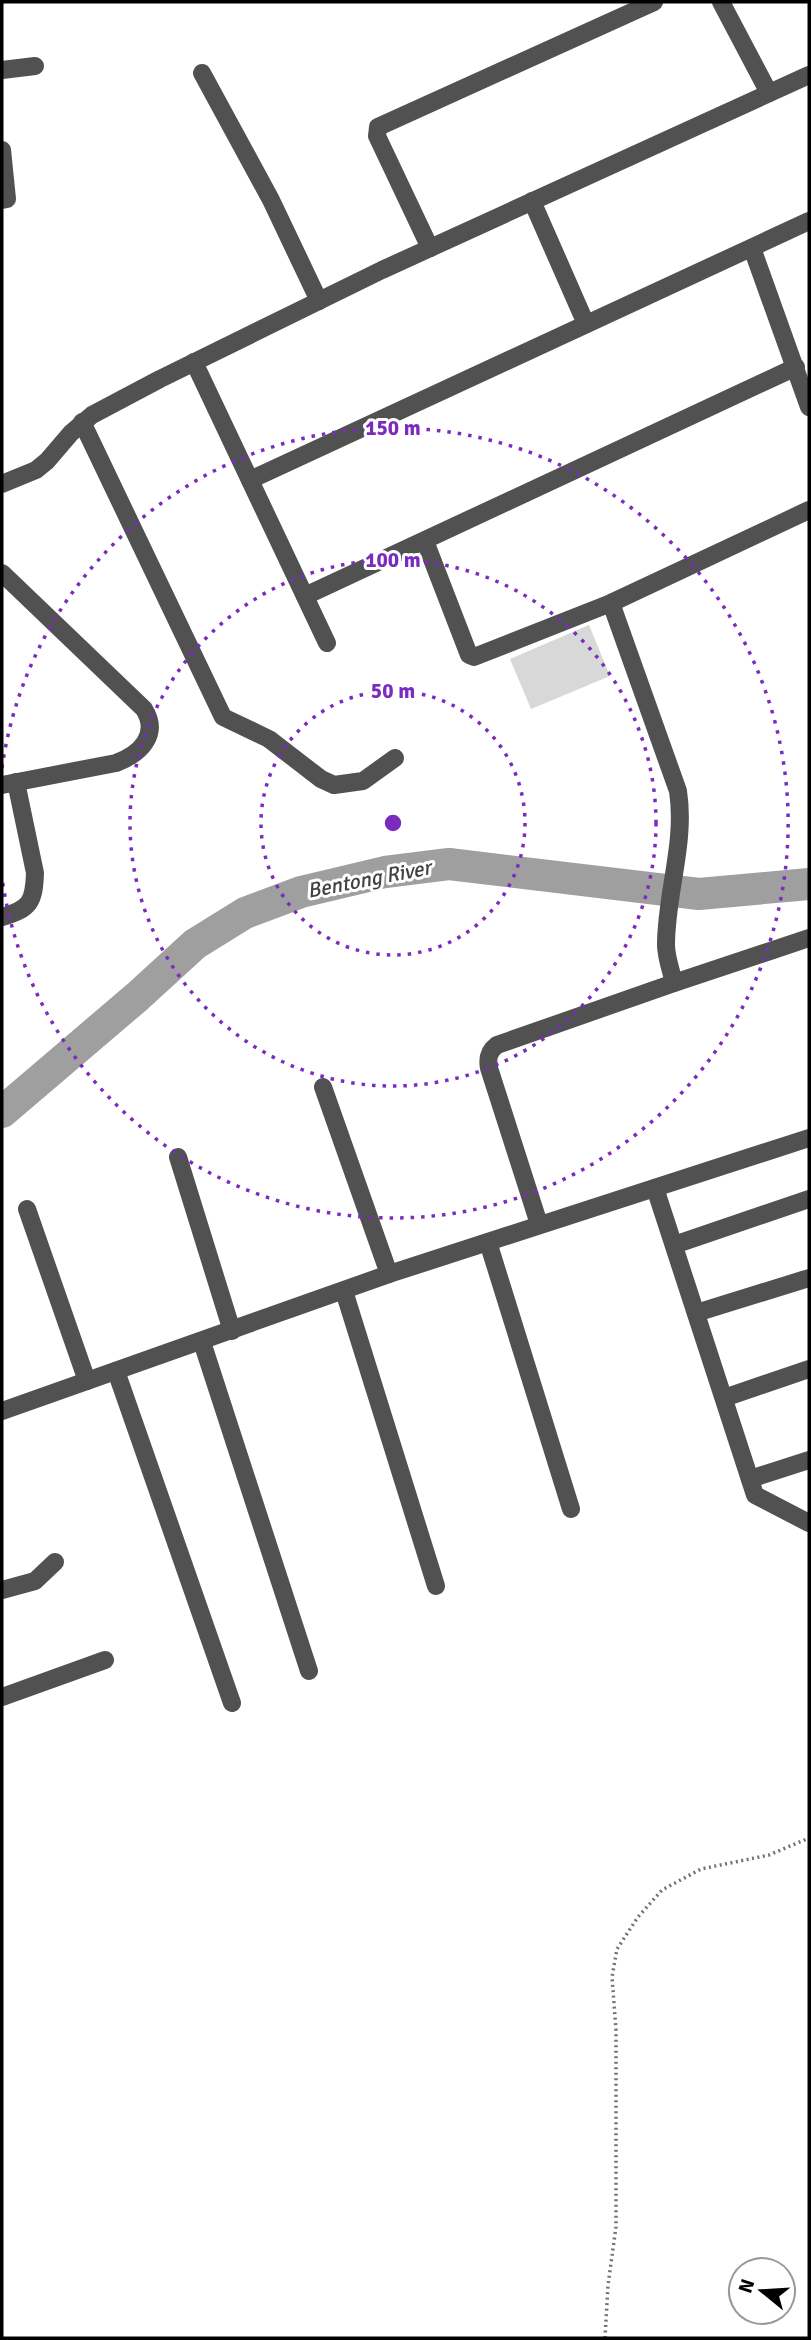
<svg xmlns="http://www.w3.org/2000/svg" width="811" height="2340" font-family="Signika,sans-serif">
<style>
.green{fill:#d8d8d8}
.lines{fill:none;stroke-linecap:round;stroke-linejoin:round}
.river{stroke:#9f9f9f;stroke-width:32}
.path{stroke:#737373;stroke-width:3.5;stroke-dasharray:2 3.5;stroke-linecap:butt}
.minor{stroke:#515151;stroke-width:18}
.ring{fill:none;stroke:#7b2cbf;stroke-width:3.5;stroke-dasharray:3.5 7}
.labels{text-anchor:middle;dominant-baseline:central;stroke-width:6;stroke-linejoin:round;paint-order:stroke}
.water-label{font-size:21px;font-style:italic;fill:#404040;stroke:#fff}
.centre{fill:#7b2cbf;stroke:#fff;stroke-width:3.5}
.ring-label{font-size:21px;text-anchor:middle;font-weight:bold;fill:#7b2cbf;stroke:#fff;stroke-width:6;stroke-linejoin:round;paint-order:stroke}
</style>
<rect width="100%" height="100%" fill="#fff"/>
<polygon class="green" points="589,625 610,676 531,709 510,659"/>
<g class="lines">
<polyline class="river" points="2,1112 137,997 195,944 245,913 301,892 385,872 449,864 699,894 809,884"/>
<polyline class="path" points="605,2338 608,2285 616,2227 616,2030 612,1977 617,1949 638,1917 662,1890 701,1869 769,1855 809,1838"/>
<g class="minor">
<polyline points="721,2 769,93"/>
<polyline points="2,70 35,66"/>
<polyline points="202,73 271,200 319,301"/>
<polyline points="2,150 7,199 2,200"/>
<polyline points="532,201 586,324"/>
<polyline points="430,248 377,136 378,127 654,2"/>
<polyline points="752,248 809,407"/>
<polyline points="194,362 327,643"/>
<polyline points="82,422 223,717 269,739 321,779 334,785 363,781 395,758"/>
<polyline points="250,480 809,221"/>
<polyline points="2,484 36,470 47,461 71,433 92,415 160,379 382,270 809,75"/>
<polyline points="425,541 469,655 474,657 611,603 809,510"/>
<path d="M2,573L144,709C160,735 140,754 116,763L2,785"/>
<polyline points="305,596 796,367"/>
<path d="M611,603L678,791C686,843 666,893 666,945C666,957 671,970 674,983"/>
<path d="M2,917C30,909 34,902 35,873L16,782"/>
<polyline points="323,1087 389,1274"/>
<polyline points="178,1157 232,1331"/>
<polyline points="655,1188 755,1495 809,1523"/>
<polyline points="27,1209 87,1381"/>
<path d="M539,1224L489,1068C487,1058 489,1051 497,1045L674,983L809,938"/>
<polyline points="488,1242 571,1509"/>
<polyline points="674,1245 809,1199"/>
<polyline points="344,1291 436,1586"/>
<polyline points="696,1313 809,1278"/>
<polyline points="202,1342 309,1671"/>
<polyline points="116,1371 232,1703"/>
<polyline points="724,1398 809,1369"/>
<polyline points="2,1411 389,1274 809,1138"/>
<polyline points="750,1479 809,1460"/>
<polyline points="2,1590 35,1581 55,1562"/>
<polyline points="2,1697 105,1660"/>
</g>
</g>
<g class="ring">
<circle cx="393" cy="823" r="132"/>
<circle cx="393" cy="823" r="263"/>
<path d="M2 768A395 395 0 1 1 2 878"/>
</g>
<g class="labels">
<g class="water-label">
<text transform="translate(369 879) rotate(-11)">Bentong River</text>
</g>
</g>
<circle cx="393" cy="823" r="10" class="centre"/>
<g class="ring-label">
<text x="393" y="435">150 m</text>
<text x="393" y="567">100 m</text>
<text x="393" y="698">50 m</text>
</g>
<rect width="811" height="2340" fill="none" stroke="#000000" stroke-width="7"/>
<g transform="translate(762 2291) rotate(288)"><circle r="33" fill="#ffffff" stroke="#999999" stroke-width="2"/>
<path d="M0-5L12 26L0 18L-12 26Z" fill="#000000"/>
<text y="-10" font-size="19" font-weight="bold" text-anchor="middle" fill="#000000">N</text>
</g>
</svg>
